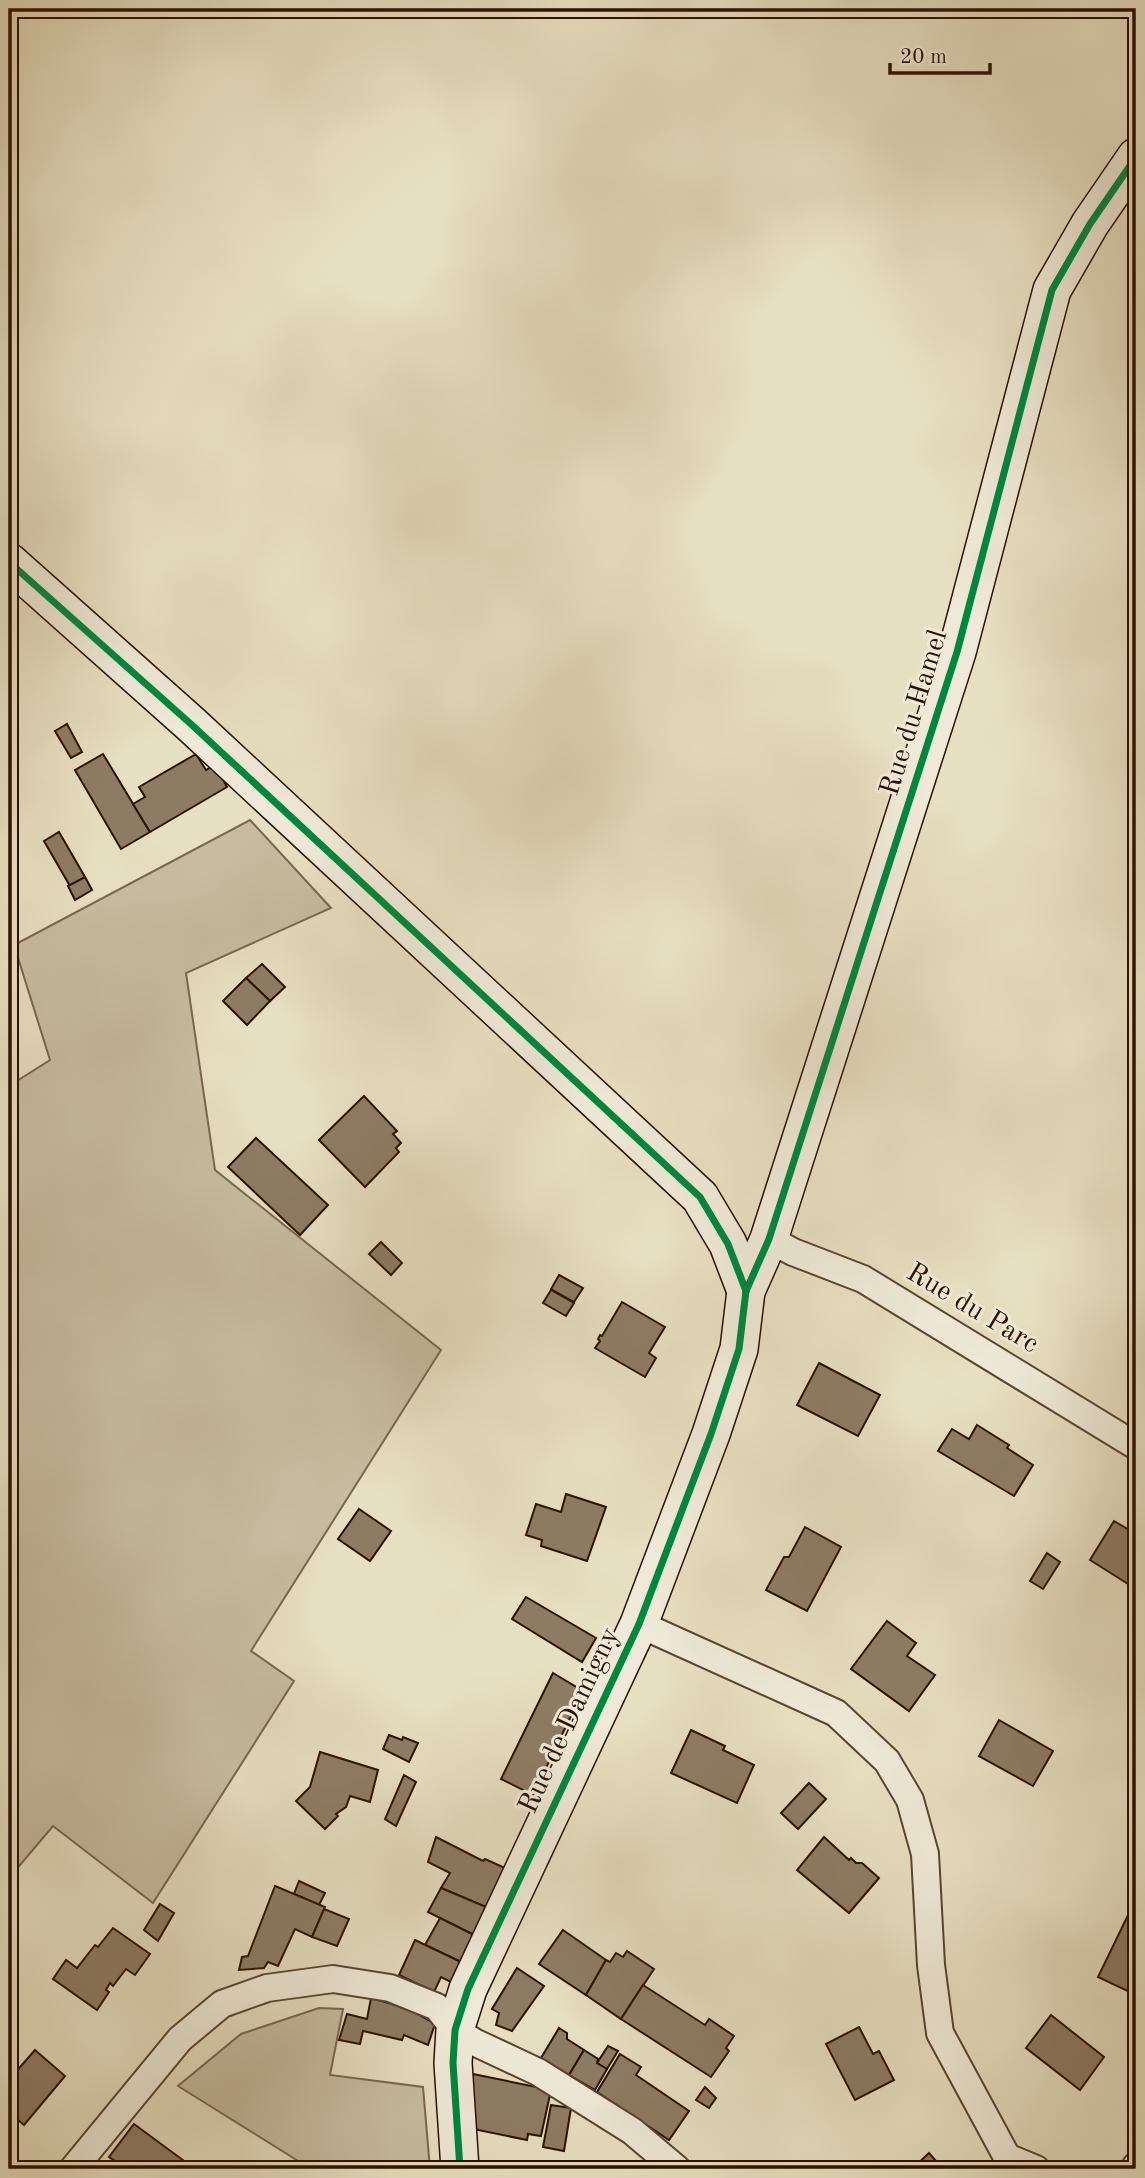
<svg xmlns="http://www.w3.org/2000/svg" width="1145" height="2178" font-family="'Old Standard TT',serif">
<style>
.green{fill:#c7bca0;stroke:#7a6650;stroke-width:2}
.building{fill:#8d7c64;stroke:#2c1000;stroke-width:2}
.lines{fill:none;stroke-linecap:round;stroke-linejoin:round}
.street-casing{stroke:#5b4430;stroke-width:30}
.secondary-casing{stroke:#2c1000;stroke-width:40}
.street{stroke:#efead7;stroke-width:26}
.secondary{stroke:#efead7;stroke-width:37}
.cycleway-casing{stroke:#efead7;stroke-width:11}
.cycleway{stroke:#00873e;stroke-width:7}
.labels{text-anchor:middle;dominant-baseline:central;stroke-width:6;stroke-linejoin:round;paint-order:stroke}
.street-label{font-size:28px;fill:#2c1000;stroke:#efead7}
</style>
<rect width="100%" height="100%" fill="#e7dfc1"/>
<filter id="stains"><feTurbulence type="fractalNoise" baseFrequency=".00286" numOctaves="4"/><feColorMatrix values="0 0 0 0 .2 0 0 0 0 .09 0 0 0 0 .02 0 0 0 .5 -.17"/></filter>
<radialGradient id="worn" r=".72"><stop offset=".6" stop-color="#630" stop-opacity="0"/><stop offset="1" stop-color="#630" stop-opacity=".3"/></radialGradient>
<g class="green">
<polygon points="250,820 331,908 186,973 215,1170 441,1350 251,1651 294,1681 153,1903 53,1826 9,1878 9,1086 50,1060 14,945"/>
<polygon points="319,2008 343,2009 330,2075 423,2087 430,2169 311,2169 178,2086 241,2034"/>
</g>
<g class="building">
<polygon points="67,724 82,752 71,758 55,731"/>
<polygon points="103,754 150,832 121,849 75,770"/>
<polygon points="196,754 206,770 211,767 221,776 227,787 150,832 133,804 145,797 139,787"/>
<polygon points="59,832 85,877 70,886 44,841"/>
<polygon points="85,877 92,890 75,900 68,886"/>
<polygon points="262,964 285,987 270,1001 246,978"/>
<polygon points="246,978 270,1001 247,1025 223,1001"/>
<polygon points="364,1096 397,1131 393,1134 401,1143 396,1148 399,1152 365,1187 319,1140"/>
<polygon points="256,1138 328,1205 300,1235 228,1167"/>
<polygon points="381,1242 402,1263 391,1275 369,1254"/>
<polygon points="559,1275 583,1288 574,1302 551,1289"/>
<polygon points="551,1290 574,1303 566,1316 543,1303"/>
<polygon points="622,1302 665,1327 649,1353 656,1358 645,1377 595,1348 600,1341 598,1339 600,1335 602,1336"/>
<polygon points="819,1363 880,1395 858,1436 797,1405"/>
<polygon points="977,1425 1009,1445 1007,1448 1033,1465 1014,1496 938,1451 952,1429 969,1439"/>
<polygon points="566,1494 606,1507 587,1561 541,1546 542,1540 526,1535 536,1504 561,1512"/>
<polygon points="359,1509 391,1531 370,1561 338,1539"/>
<polygon points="1114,1521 1136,1534 1136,1589 1090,1560"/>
<polygon points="805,1527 841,1547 807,1611 766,1590 784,1557 789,1557"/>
<polygon points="1047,1553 1060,1562 1043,1589 1030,1581"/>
<polygon points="526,1597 596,1638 582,1662 512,1619"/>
<polygon points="887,1621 916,1643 907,1656 935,1675 909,1711 851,1669"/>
<polygon points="553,1673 583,1691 533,1795 501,1779"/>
<polygon points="999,1720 1053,1751 1033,1786 979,1756"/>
<polygon points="691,1730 725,1746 723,1750 754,1765 737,1803 671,1773"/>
<polygon points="389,1735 402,1740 403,1737 418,1743 409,1762 383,1749"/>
<polygon points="320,1752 378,1770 370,1802 350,1796 346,1807 336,1814 338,1816 325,1829 296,1801 310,1787"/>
<polygon points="404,1775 416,1782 396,1826 385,1819"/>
<polygon points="809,1783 826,1799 798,1829 781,1813"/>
<polygon points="436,1837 483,1861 485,1859 505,1868 486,1907 441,1888 450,1873 428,1862"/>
<polygon points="824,1837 849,1860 851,1858 856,1863 862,1863 879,1878 849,1913 797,1870"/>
<polygon points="299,1881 325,1893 319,1905 294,1894"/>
<polygon points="275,1886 325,1907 312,1937 295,1929 278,1966 268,1962 264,1968 239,1970 242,1957 248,1956"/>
<polygon points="441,1888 486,1907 474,1935 428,1912"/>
<polygon points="160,1904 174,1913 158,1941 144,1930"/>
<polygon points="324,1909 349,1919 337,1946 312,1937"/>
<polygon points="1131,1909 1136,1912 1136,1995 1098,1977"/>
<polygon points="440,1918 474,1935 461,1962 425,1945"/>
<polygon points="113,1928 150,1954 135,1975 126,1969 113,1986 110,1983 106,1990 109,1992 97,2010 53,1979 66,1960 77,1968 95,1945 98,1947"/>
<polygon points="563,1930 606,1960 586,1995 539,1964"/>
<polygon points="415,1940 461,1962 451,1982 441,1977 434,1992 399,1975"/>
<polygon points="627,1951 654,1969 621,2019 586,1995 606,1960 610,1962 616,1953 623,1957"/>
<polygon points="517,1968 544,1986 512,2031 496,2025 499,2013 492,2009"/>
<polygon points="643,1985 705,2025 709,2019 734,2036 726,2048 729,2051 711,2077 621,2019"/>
<polygon points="371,1998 407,2008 435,2024 428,2045 404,2035 402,2040 363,2031 360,2044 339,2040 347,2014 367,2019"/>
<polygon points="1051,2015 1104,2057 1080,2090 1026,2048"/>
<polygon points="859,2027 873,2054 879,2051 894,2080 855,2100 826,2044"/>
<polygon points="559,2028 567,2033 567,2039 584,2050 569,2075 541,2058"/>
<polygon points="608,2046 618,2051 607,2069 597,2063"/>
<polygon points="35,2050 65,2076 24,2125 9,2112 9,2070 14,2074"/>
<polygon points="584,2050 598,2059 597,2063 607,2069 595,2090 569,2075"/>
<polygon points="620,2054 641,2067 636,2075 689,2111 669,2140 597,2092"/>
<polygon points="473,2074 551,2090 541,2136 528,2134 527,2140 473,2129"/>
<polygon points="705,2087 716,2098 709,2108 696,2100"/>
<polygon points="551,2105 571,2108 564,2151 543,2147"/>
<polygon points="134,2124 195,2169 133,2169 126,2164 124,2167 109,2157"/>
<polygon points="929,2153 943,2169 912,2169"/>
</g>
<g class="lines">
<defs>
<g id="street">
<polyline points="769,1239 793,1252 863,1279 1136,1446"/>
<polyline points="639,1624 836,1713 887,1761 910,1800 925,1854 931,1965 940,2033 1007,2157 1036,2169"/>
<polyline points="73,2169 180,2039 222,2004 267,1988 333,1979 390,1988 437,2007 455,2030 474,2042 538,2072 632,2131 677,2169"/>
<polyline points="1134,2169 1136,2166"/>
</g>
<g id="secondary">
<polyline points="9,562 192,725 700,1197 728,1244 746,1291"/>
<polyline points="460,2169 453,2063 455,2030 468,1989 639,1624 711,1434 739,1349 746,1291 769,1239 957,652 1052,290 1090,224 1136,157"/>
</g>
</defs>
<use href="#street" class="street-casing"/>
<use href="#secondary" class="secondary-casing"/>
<use href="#street" class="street"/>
<use href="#secondary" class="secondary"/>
<defs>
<g id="cycleway">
<polyline points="9,562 192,725 700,1197 728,1244 746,1291"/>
<polyline points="460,2169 453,2063 455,2030 468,1989 639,1624 711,1434 739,1349 746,1291 769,1239 957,652 1052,290 1090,224 1136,157"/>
</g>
</defs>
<use href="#cycleway" class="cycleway-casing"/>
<use href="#cycleway" class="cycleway"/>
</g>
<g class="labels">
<g class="street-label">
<text transform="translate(915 713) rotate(-73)">Rue du Hamel</text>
<text transform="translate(972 1309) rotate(31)">Rue du Parc</text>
<text transform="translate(570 1721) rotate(-65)">Rue de Damigny</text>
</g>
</g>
<rect width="1145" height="2178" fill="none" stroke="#e7dfc1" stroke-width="35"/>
<rect x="10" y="10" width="1124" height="2157" fill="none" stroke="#2c1000" stroke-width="3.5"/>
<rect x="18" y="18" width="1110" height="2143" fill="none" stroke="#2c1000" stroke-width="2"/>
<path d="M890 63v10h100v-10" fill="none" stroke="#2c1000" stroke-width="3.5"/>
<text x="900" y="63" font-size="21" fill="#2c1000" stroke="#efead7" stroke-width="5" paint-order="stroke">20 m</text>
<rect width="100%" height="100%" filter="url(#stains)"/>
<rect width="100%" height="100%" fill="url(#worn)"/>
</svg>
